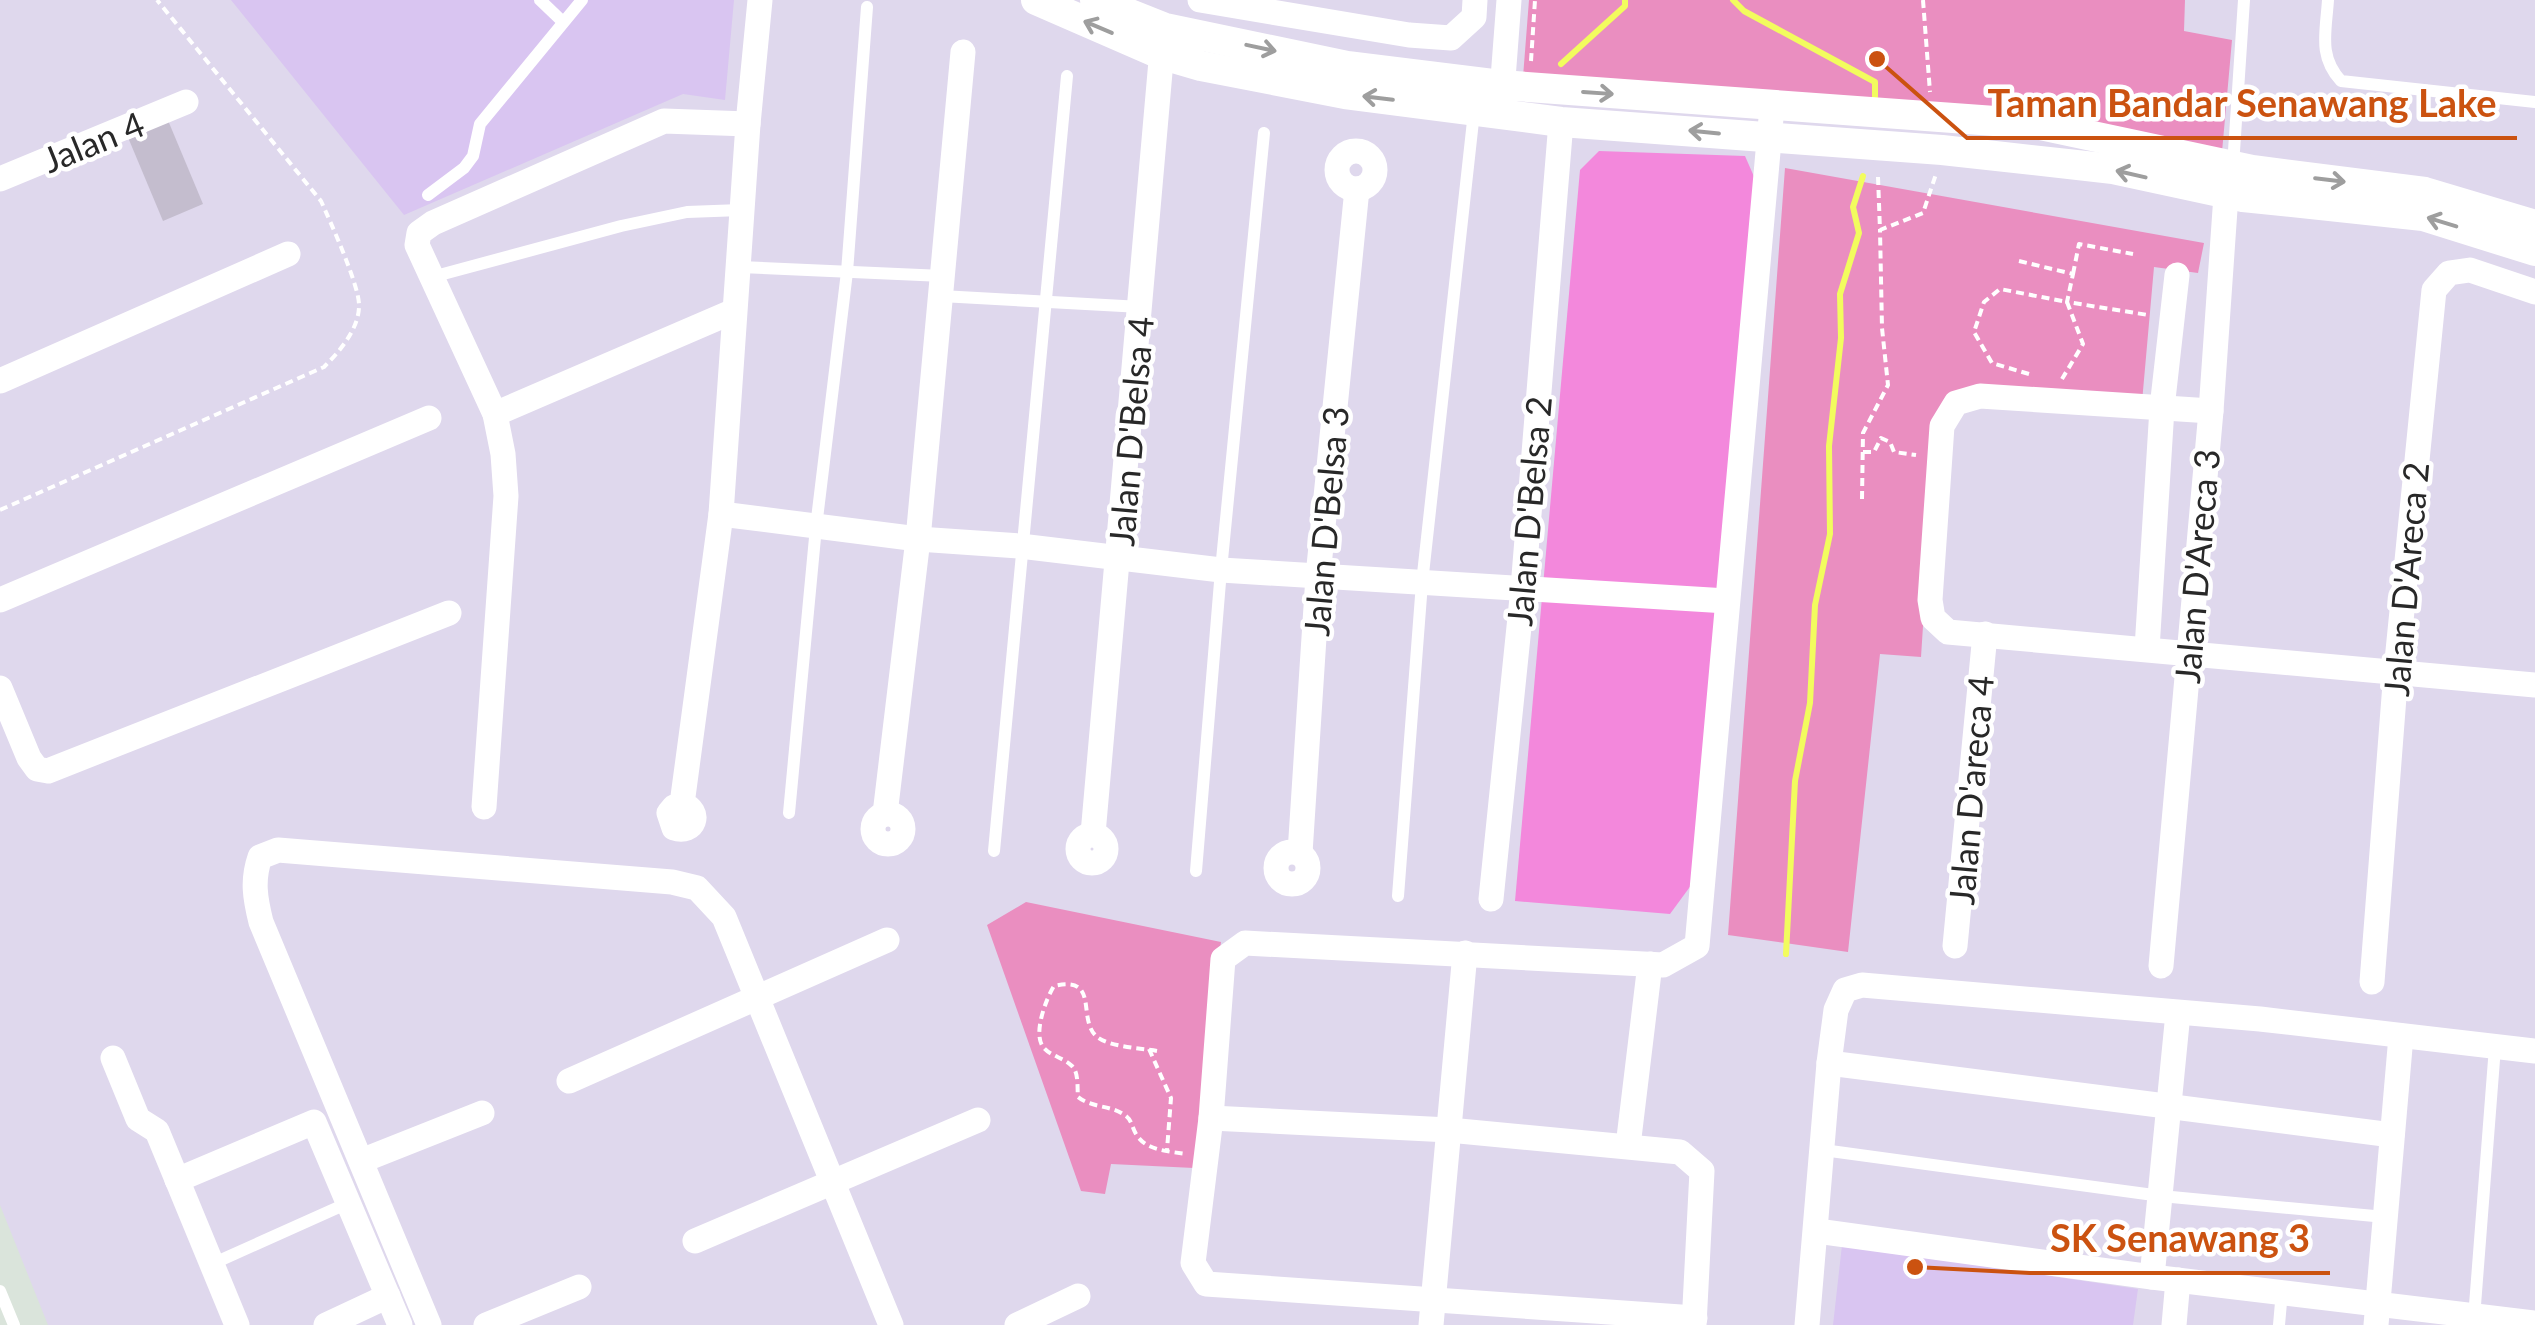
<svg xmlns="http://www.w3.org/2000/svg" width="2535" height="1325" font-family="Lato,sans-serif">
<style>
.industrial{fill:#dae4db}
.education{fill:#d9c5f1}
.green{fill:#ea8ec0}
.pitch{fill:#f388dc}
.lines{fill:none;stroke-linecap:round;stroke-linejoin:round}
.stream{stroke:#f2fc5e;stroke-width:6}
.building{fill:#c4bdce}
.path{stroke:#fff;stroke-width:4;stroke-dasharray:8 5;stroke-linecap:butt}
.service{stroke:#fff;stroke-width:12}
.minor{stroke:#fff;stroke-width:25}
.tertiary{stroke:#fff;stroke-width:30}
.oneway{stroke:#9e9e9e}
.labels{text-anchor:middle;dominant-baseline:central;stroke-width:9;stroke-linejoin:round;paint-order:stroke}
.street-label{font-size:35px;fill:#282828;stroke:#fff}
.leader{fill:none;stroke:#cb5210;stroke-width:4}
.callout-dot{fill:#cb5210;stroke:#fff;stroke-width:4}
.callout-label{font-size:38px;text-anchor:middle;font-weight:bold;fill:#cb5210;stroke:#fff;stroke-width:9;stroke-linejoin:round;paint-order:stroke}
</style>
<rect width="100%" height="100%" fill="#dfd8ed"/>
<polygon class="industrial" points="0,1205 48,1325 0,1325"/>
<g class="education">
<polygon points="231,0 734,0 725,100 683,94 404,215"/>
<polygon points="1842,1245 2138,1289 2133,1325 1833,1325"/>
</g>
<g class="green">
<polygon points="1529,0 2185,0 2184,31 2232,40 2222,152 1523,77"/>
<polygon points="1785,168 2204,243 2198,273 2154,267 2142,402 1966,390 1935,441 1921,657 1880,654 1848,952 1728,935"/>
<polygon points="1026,902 1221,942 1194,1168 1111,1164 1105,1194 1081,1191 987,925"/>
</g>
<polygon class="pitch" points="1599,151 1745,156 1759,188 1692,884 1670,914 1515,901 1580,170"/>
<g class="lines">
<g class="stream">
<polyline points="1733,0 1744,11 1875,82 1875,97"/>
<polyline points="1561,64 1625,6 1625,0"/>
<polyline points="1786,954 1795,781 1810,703 1815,605 1830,534 1829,446 1841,338 1840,294 1859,233 1853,207 1863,176"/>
</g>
</g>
<polygon class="building" points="167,118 203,204 163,221 127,135"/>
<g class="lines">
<g class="path">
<polyline points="1923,0 1930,92"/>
<polyline points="1531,61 1535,0"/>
<polyline points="1878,177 1880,230 1923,213 1936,174"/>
<polyline points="2019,261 2073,274 2067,302 2148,315"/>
<polyline points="2073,274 2079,244 2133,254"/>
<polyline points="2029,374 1992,363 1974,332 1984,302 2000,289 2067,302 2083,344 2062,379"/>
<polyline points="1863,452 1874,452 1881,438 1890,442 1894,452 1916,455"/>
<polyline points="1862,499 1863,433 1888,385 1882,328 1880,230"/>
<path d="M0,510L324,367C339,352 359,329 359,306C360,287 330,221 321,201L157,0"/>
<polyline points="1149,1049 1171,1098 1167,1150"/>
<path d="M1157,1051C1140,1048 1108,1047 1096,1036C1077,1018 1100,975 1054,986C1046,999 1032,1035 1044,1048C1051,1056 1064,1058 1072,1066C1079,1073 1077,1087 1078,1097C1092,1108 1109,1105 1123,1114C1132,1119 1131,1125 1136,1134C1146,1151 1168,1151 1186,1154"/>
</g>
<g class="service">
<polyline points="540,0 563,22"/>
<path d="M2328,0C2326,32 2318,56 2341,81L2535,102"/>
<polyline points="2233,166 2244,0"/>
<polyline points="428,195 464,168 473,156 480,124 582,0"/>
<polyline points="740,267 943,276"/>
<polyline points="432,277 621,226 687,212 741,210"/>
<polyline points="941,296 1141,307"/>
<polyline points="789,813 816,527 847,272 867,7"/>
<polyline points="994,851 1067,76"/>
<polyline points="1196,871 1221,570 1264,133"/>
<polyline points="1398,896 1422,583 1474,112"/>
<polyline points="1823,1150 2161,1196 2385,1217"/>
<polyline points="212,1264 348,1203"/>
<polyline points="0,1291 14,1325"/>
<polyline points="2474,1318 2495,1047"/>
<polyline points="2279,1325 2282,1291"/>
</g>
<g class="minor">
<polyline points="1200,0 1409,35 1451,38 1474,17 1475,0"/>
<polyline points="1501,105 1509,0"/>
<circle cx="1356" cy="170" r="19"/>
<polyline points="0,179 186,102"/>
<polyline points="0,381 288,254"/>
<polyline points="2211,411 1980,396 1956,403 1942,426 1930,600 1933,618 1948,632 2535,685"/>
<polyline points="495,414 417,245 419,233 433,223 664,121 748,124"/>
<polyline points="721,514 918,539 1020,546 1221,570 1727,601"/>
<polyline points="0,600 429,418"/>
<polyline points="2147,649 2162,408 2177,275"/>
<polyline points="0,688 29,758 37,769 48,771 449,613"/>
<path d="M682,804C703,811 694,835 674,828L669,813L674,807L682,804L721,514L748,124L760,0"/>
<polyline points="484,807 506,496 503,454 495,414 734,311"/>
<polyline points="885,814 918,539 963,52"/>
<circle cx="888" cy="829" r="15"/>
<polyline points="1093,834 1163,38"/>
<circle cx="1092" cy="849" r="14"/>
<circle cx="1292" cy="868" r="16"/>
<polyline points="1300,853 1318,576 1357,189"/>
<polyline points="1491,899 1523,588 1561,122"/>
<polyline points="1955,946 1985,634"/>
<polyline points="2161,966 2211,411 2226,195 2231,174"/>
<polyline points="2372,982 2396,671 2434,290 2449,273 2470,270 2535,292"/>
<polyline points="113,1058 138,1119 157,1131 237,1325"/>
<polyline points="1829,1063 2392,1135"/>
<polyline points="569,1081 887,940"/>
<polyline points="1211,1118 1449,1130 1680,1152 1702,1171 1694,1325"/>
<polyline points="1628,1146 1650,964"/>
<polyline points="361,1161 482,1113"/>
<polyline points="177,1180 314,1122 400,1325"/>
<polyline points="1817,1231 2152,1277 2535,1323"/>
<polyline points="695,1241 978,1120"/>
<polyline points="2152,1277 2178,1013"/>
<polyline points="1695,1318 1206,1284 1193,1263 1211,1118 1223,959 1245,943 1663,965 1697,946 1772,107"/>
<polyline points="326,1325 388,1296"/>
<path d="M429,1325L261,922C255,898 252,880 260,857L278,850L672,882L697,888L724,917L891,1325"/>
<polyline points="486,1325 579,1287"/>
<polyline points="1017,1325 1078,1296"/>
<polyline points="1431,1325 1465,953"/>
<polyline points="1807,1325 1829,1063 1836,1010 1845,990 1862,985 2260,1019 2535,1051"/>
<polyline points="2174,1325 2178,1280"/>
<polyline points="2376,1325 2401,1036"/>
</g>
<g class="tertiary">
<polyline points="1036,0 1160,54 1201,66 1345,94 1561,122 1942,150 2113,169 2243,197 2423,216 2535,251"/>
<polyline points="1095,0 1165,28 1347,66 1501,85 2036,124 2252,170 2425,192 2535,225"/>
</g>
</g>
<defs><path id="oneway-shaft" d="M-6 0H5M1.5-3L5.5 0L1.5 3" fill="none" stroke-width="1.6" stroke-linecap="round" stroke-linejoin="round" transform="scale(2.5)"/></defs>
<g class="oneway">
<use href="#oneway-shaft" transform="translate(1098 27) rotate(-157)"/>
<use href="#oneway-shaft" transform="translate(1261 48) rotate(12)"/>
<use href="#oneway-shaft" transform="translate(1598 93) rotate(4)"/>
<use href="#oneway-shaft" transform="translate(1378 98) rotate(-173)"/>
<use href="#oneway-shaft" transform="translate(1704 132) rotate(-174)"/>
<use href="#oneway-shaft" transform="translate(2131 174) rotate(-167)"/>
<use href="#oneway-shaft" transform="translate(2330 180) rotate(7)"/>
<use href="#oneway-shaft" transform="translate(2442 222) rotate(-163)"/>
</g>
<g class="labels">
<g class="street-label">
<text transform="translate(93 141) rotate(-22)">Jalan 4</text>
<text transform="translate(1130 431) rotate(-85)">Jalan D'Belsa 4</text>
<text transform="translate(1528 511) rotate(-85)">Jalan D'Belsa 2</text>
<text transform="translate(1325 521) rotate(-85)">Jalan D'Belsa 3</text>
<text transform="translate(2196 566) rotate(-85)">Jalan D'Areca 3</text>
<text transform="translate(2405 579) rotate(-85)">Jalan D'Areca 2</text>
<text transform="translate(1970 790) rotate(-85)">Jalan D'areca 4</text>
</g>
</g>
<path class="leader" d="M1877 59L1967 138H2517M1915 1267L2030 1273H2330"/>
<g class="callout-dot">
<circle cx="1877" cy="59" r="10"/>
<circle cx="1915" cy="1267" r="10"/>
</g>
<g class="callout-label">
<text x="2242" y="117">Taman Bandar Senawang Lake</text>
<text x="2180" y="1252">SK Senawang 3</text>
</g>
</svg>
